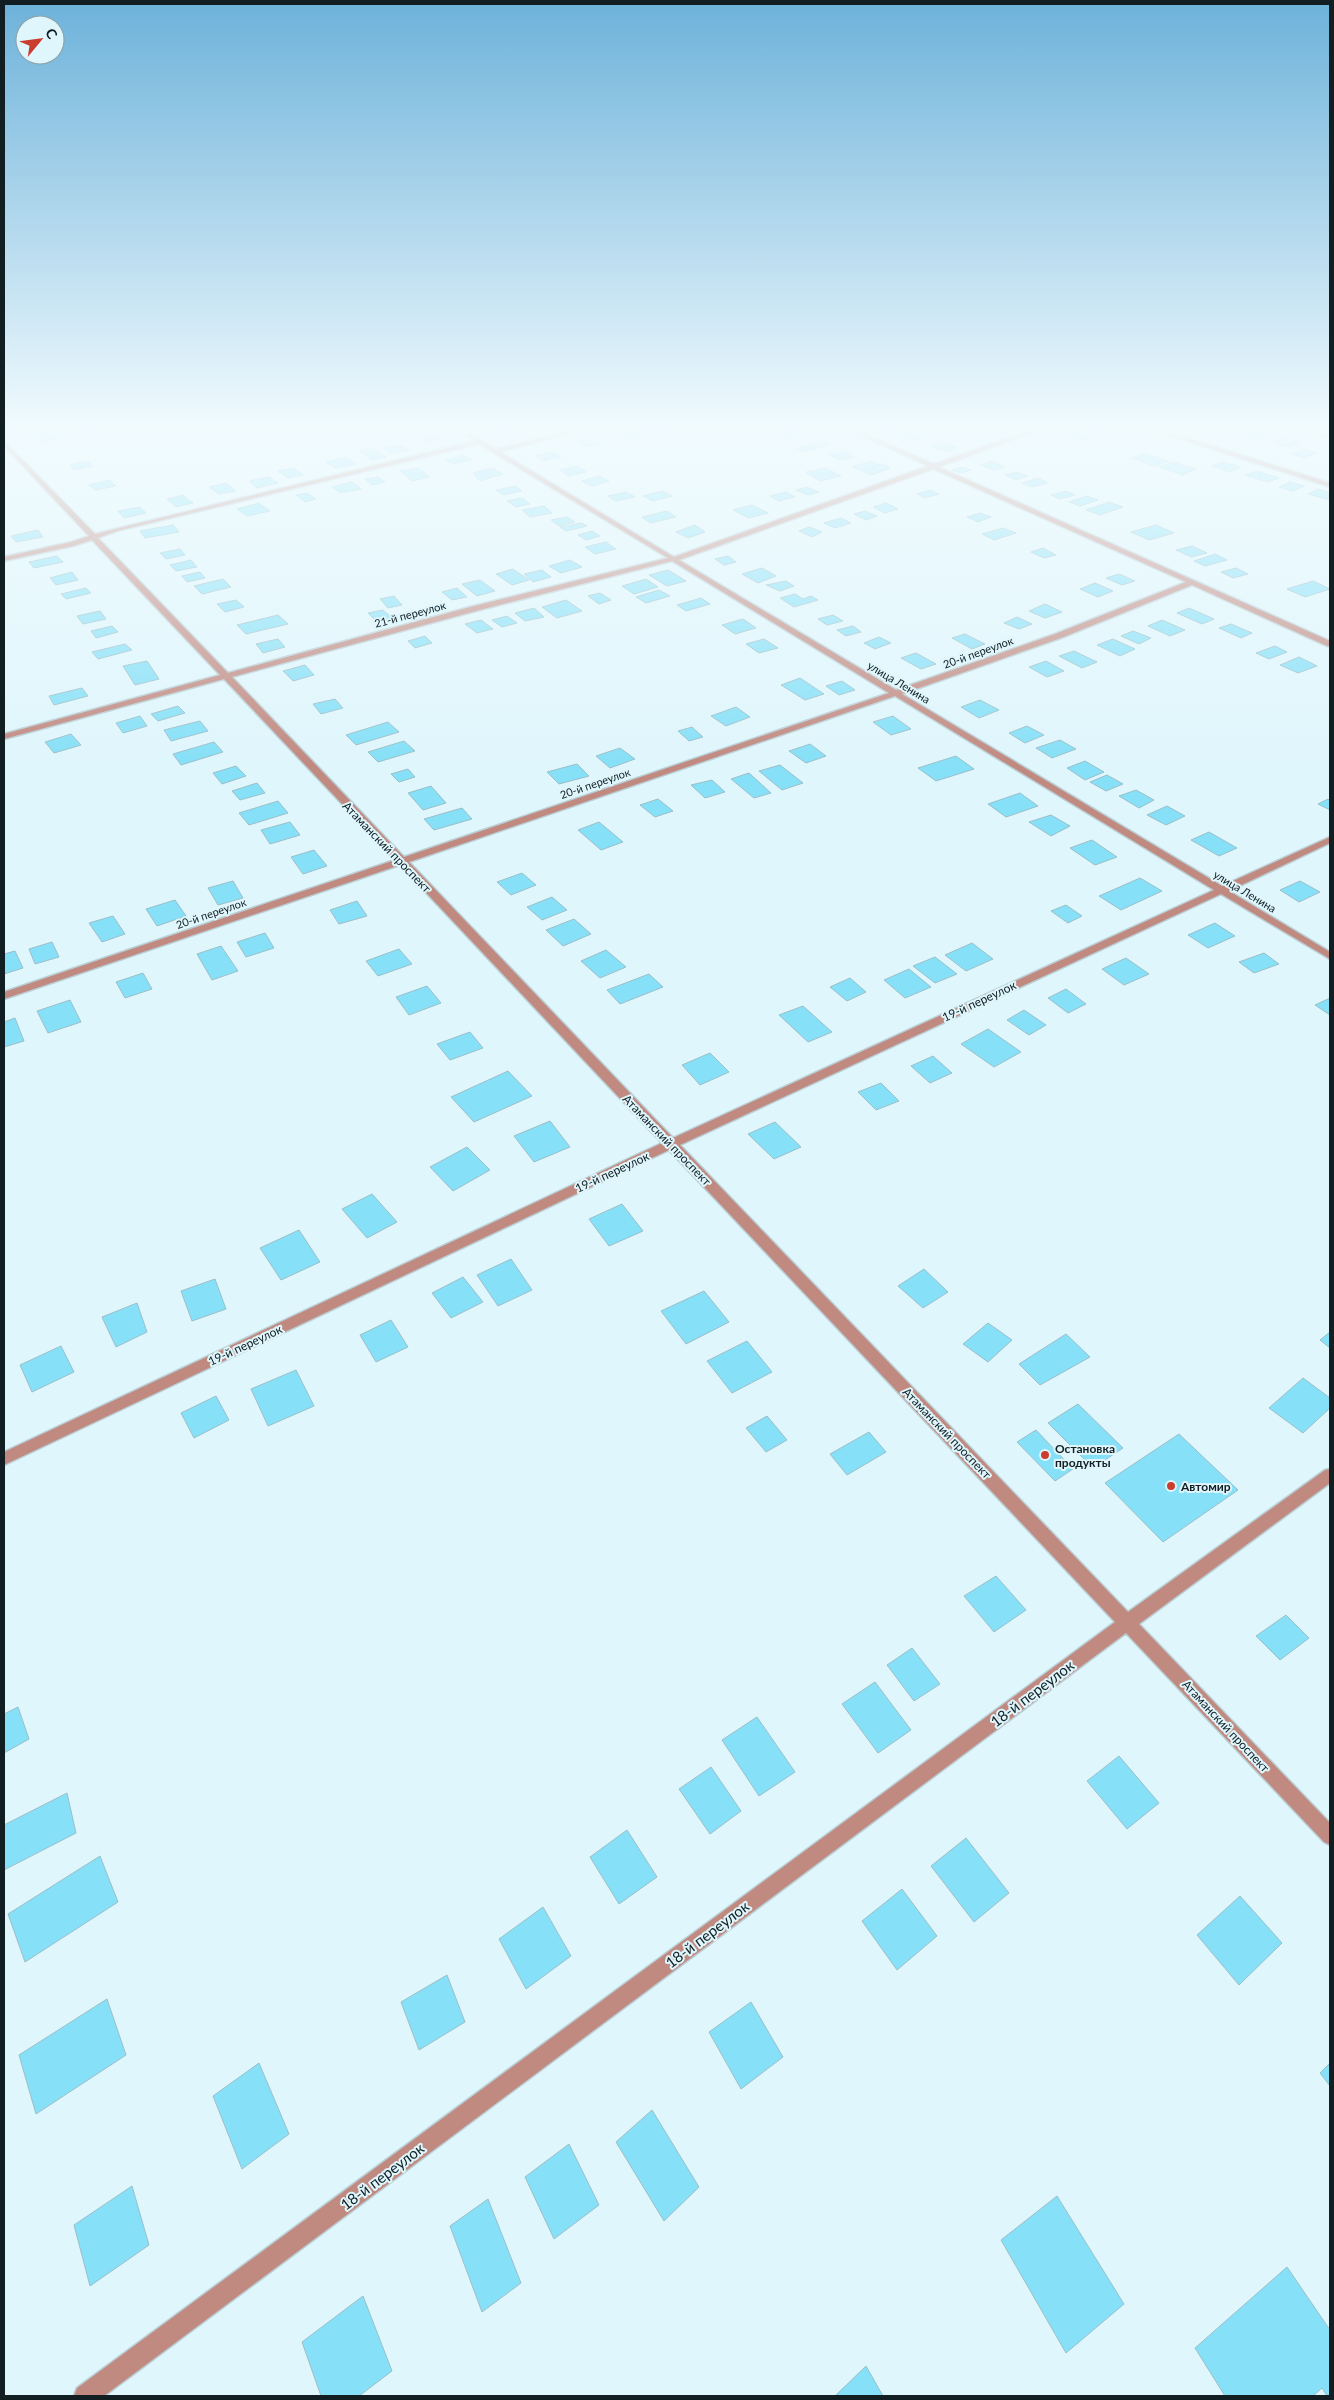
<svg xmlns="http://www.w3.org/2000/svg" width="1334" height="2400" font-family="Lato,sans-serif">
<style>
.building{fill:#86e0f7;stroke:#9bbfc9}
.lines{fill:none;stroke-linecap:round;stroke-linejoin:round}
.minor-casing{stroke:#bacfd5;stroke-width:3}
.minor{fill:#c18a81;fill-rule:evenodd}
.poi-dot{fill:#ca3e2f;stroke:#dff6fc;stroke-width:2}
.labels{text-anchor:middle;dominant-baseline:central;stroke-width:4;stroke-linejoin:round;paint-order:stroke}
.far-street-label{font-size:11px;fill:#111f23;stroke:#dff6fc}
.street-label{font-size:12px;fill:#111f23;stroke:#dff6fc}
.poi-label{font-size:12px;font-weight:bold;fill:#111f23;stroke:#dff6fc;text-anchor:start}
.near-street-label{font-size:15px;fill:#111f23;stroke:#dff6fc}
</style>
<rect width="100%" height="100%" fill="#dff6fc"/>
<g class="building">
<polygon points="79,427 100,427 102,429 84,432"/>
<polygon points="663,427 668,430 655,433 643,428"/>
<polygon points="795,427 807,433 789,439 775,433"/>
<polygon points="877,427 899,427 887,432 875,428"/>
<polygon points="1090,427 1100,427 1110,431 1081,440 1065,435"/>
<polygon points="1212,427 1235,427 1223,432 1209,428"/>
<polygon points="514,429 521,433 501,437 495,432"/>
<polygon points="52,430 61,438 42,442 33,433"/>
<polygon points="1258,430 1271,434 1258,439 1245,435"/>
<polygon points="633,431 642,436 629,439 620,434"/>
<polygon points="909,431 925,437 914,440 898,435"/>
<polygon points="440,436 443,439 424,442 420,439"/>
<polygon points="1285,438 1300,442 1289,447 1274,443"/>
<polygon points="593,439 601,444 586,447 578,442"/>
<polygon points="823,441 831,445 804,452 796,448"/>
<polygon points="941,442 958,448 946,452 929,446"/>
<polygon points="401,445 409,450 391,454 384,448"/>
<polygon points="373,448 386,457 372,460 359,451"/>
<polygon points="1304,449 1317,453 1304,458 1291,454"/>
<polygon points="847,451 855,457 839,460 830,455"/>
<polygon points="553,452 561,457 544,461 536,456"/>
<polygon points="1144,453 1168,461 1155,466 1131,458"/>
<polygon points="463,455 472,460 453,464 445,460"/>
<polygon points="347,457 356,464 335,468 326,462"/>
<polygon points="88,461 93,466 74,470 69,465"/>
<polygon points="871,461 888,469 872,475 852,467"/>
<polygon points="991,461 1005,467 994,470 980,465"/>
<polygon points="1172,462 1196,469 1183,475 1159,467"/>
<polygon points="1222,462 1241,467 1230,472 1212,466"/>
<polygon points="883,464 891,468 880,471 872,467"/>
<polygon points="577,466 586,472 569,476 560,470"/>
<polygon points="962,467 971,470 961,473 952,470"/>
<polygon points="293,468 304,475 288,478 278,471"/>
<polygon points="418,468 430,477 412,481 400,471"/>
<polygon points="492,468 503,474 480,481 473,473"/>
<polygon points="826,468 841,476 820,481 806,472"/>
<polygon points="1257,471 1279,478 1267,482 1245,475"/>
<polygon points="1017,472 1028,476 1016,480 1005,475"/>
<polygon points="599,476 609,481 592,486 582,481"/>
<polygon points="269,477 278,483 257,488 249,481"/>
<polygon points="378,477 385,482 372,485 365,479"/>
<polygon points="1038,478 1048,483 1032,487 1022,483"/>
<polygon points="110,480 116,486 95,490 89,485"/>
<polygon points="352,482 361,489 341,493 332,487"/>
<polygon points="1290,482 1304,486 1293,491 1279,487"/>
<polygon points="226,483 236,491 219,494 209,487"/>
<polygon points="515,486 522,491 503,495 496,490"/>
<polygon points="807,487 819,492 808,495 796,490"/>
<polygon points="1318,489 1330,493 1330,500 1308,494"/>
<polygon points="930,490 939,494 925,498 917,494"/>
<polygon points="662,491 672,496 653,501 643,496"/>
<polygon points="1066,491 1075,495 1060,499 1051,495"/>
<polygon points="626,492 635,497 616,501 608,496"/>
<polygon points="786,492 795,497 779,501 770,496"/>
<polygon points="307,493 316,499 305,502 296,495"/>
<polygon points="183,495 193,503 176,507 167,499"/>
<polygon points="1087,496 1098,500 1080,506 1069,502"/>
<polygon points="522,498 530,504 516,507 507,501"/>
<polygon points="1109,502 1123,507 1100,515 1086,510"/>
<polygon points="259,503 270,511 247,516 237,509"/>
<polygon points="886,503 898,509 885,513 873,507"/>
<polygon points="752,505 768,513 749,518 733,510"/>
<polygon points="544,506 552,513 530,517 522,510"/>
<polygon points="140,507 146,513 124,518 118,511"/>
<polygon points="667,511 676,517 650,523 642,517"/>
<polygon points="865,511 877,516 866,520 854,514"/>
<polygon points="980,513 991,517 978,522 967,517"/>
<polygon points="567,517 575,522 559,526 551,520"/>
<polygon points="841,518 851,523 835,528 824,523"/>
<polygon points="582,523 587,526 566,531 560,527"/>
<polygon points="173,525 179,532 145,538 140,531"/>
<polygon points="695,525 705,532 688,538 676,532"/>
<polygon points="1156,525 1174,533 1149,540 1131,532"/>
<polygon points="809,527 822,532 812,537 799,531"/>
<polygon points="1003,528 1016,533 994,540 982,534"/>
<polygon points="38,530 43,537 16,542 11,536"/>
<polygon points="592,531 600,536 586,540 578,535"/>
<polygon points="606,542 616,549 595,554 585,547"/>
<polygon points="1192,546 1207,553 1191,557 1176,550"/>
<polygon points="1043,548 1056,555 1044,558 1031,552"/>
<polygon points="180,549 185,555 166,559 160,553"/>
<polygon points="1215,554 1227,560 1205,566 1194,561"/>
<polygon points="57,556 63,562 34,568 29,562"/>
<polygon points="728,556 736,562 724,565 715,559"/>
<polygon points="191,560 197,567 176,571 170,565"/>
<polygon points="570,560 582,567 561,573 549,566"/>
<polygon points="762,568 776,576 758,583 742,574"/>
<polygon points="1236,568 1248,574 1233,578 1221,572"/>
<polygon points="513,569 529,580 512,585 496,574"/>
<polygon points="542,570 551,577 533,582 524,574"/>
<polygon points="668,570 686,581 667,586 649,575"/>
<polygon points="72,572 78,580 56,585 50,578"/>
<polygon points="200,572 205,578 187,582 182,576"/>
<polygon points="1119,574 1135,581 1122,585 1106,578"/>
<polygon points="223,579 231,587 202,594 194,586"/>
<polygon points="646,579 658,587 634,594 622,586"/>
<polygon points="480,580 495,591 477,596 462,584"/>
<polygon points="786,581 794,586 780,591 766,585"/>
<polygon points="1313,581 1330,589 1305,597 1287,589"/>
<polygon points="1095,583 1113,591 1098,597 1080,589"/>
<polygon points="86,588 91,593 66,599 61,594"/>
<polygon points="457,588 467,597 452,600 442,592"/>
<polygon points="659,590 670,596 646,603 636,597"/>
<polygon points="600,593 611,600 599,604 588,596"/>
<polygon points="795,594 803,599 811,596 818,600 794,607 780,598"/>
<polygon points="394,596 402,605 388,608 380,599"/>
<polygon points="701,598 710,604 686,611 677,605"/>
<polygon points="236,600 244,607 225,612 217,604"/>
<polygon points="566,600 582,611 557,618 542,607"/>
<polygon points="1045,604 1062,612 1045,618 1029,611"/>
<polygon points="534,608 544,617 525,621 515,613"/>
<polygon points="1189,608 1214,619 1202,624 1177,613"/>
<polygon points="383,610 392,618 377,622 368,613"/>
<polygon points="100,611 106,619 83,624 77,616"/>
<polygon points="278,615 288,624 246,634 237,625"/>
<polygon points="833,615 843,621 827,625 818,619"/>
<polygon points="507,616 517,623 502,627 492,620"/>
<polygon points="1017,617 1032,624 1019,629 1004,623"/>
<polygon points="743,619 756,628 735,634 722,625"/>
<polygon points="481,620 493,629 477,633 465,624"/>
<polygon points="1162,620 1185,630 1170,636 1148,626"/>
<polygon points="1231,624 1252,633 1241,638 1219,628"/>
<polygon points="112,626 118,632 96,638 91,631"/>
<polygon points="853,626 861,632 846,636 837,630"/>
<polygon points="1133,631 1151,638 1139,644 1121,636"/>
<polygon points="965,634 985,644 972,649 952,638"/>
<polygon points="425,636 432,643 415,648 408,641"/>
<polygon points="879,637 891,643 875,649 864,643"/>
<polygon points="278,639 285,647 263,653 256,644"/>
<polygon points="764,639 778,648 759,653 746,644"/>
<polygon points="1113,639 1135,649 1120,656 1097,645"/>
<polygon points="125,644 132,650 98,659 92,652"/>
<polygon points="1275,646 1287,652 1269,659 1256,653"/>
<polygon points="1074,651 1097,662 1082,668 1059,656"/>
<polygon points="916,653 936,664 921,669 901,658"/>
<polygon points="1299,657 1317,666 1298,673 1280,665"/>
<polygon points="147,661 159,679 135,685 123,666"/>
<polygon points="1046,661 1064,671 1047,677 1029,667"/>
<polygon points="305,665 314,675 293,681 283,671"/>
<polygon points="800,678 824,694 805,700 781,685"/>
<polygon points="842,681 855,690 839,695 826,686"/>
<polygon points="82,688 88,696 54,705 49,696"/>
<polygon points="335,699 343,708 321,714 313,704"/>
<polygon points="980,700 999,710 979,718 961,707"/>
<polygon points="178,706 185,713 158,721 151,714"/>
<polygon points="736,707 750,717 726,726 711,716"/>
<polygon points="140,716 147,726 123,733 116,723"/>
<polygon points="893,716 911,729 891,735 873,722"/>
<polygon points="200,721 208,731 171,741 164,730"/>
<polygon points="388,722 399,732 356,745 346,735"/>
<polygon points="1027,726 1044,735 1025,743 1009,733"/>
<polygon points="692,727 703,737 689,741 678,731"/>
<polygon points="71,734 81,745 54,753 45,742"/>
<polygon points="1060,740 1076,749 1052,758 1036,748"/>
<polygon points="404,741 415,751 378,762 368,752"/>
<polygon points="214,742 223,752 181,765 173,754"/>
<polygon points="810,744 826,756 806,763 789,751"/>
<polygon points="620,748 635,759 610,768 596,756"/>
<polygon points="956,756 974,769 936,781 918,768"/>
<polygon points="1085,761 1104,772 1085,780 1067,768"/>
<polygon points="577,764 589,776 559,784 547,772"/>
<polygon points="780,765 803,783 782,790 759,771"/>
<polygon points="236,766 246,776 222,784 213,773"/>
<polygon points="408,769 415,777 399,782 391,774"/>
<polygon points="749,773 771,793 754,798 731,779"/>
<polygon points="1107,775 1123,784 1106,791 1090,782"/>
<polygon points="712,780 725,792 705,798 691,785"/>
<polygon points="257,783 265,793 240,800 232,791"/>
<polygon points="431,786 446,803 423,810 408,793"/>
<polygon points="1136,790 1154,800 1139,808 1119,796"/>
<polygon points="1020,793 1038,806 1006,817 988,804"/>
<polygon points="658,799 673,811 655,817 640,805"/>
<polygon points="1328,799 1330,801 1330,810 1318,804"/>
<polygon points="278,801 288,813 249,825 239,813"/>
<polygon points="1167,806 1185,816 1166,825 1147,815"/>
<polygon points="462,808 472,819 434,830 424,819"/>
<polygon points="1051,815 1070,826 1051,836 1029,822"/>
<polygon points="290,822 300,835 270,844 261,830"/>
<polygon points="599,822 623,842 601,850 578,830"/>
<polygon points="1209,832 1237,848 1219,856 1191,840"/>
<polygon points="1092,840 1117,857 1095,865 1070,848"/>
<polygon points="314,850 327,866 303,874 291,857"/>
<polygon points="522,873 536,885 511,895 497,882"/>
<polygon points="1140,878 1162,891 1121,910 1099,896"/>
<polygon points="233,881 243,898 218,905 208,888"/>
<polygon points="1300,881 1320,892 1299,902 1280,890"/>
<polygon points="552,897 567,910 542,920 527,907"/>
<polygon points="175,900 186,916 157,926 146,909"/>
<polygon points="357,901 367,916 339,924 330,910"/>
<polygon points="1066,905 1082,916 1068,923 1051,911"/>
<polygon points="113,916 125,934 102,942 89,923"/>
<polygon points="574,919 591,934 563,946 546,930"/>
<polygon points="1215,923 1235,936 1208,948 1188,935"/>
<polygon points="265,933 274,948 246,957 237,942"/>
<polygon points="52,942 59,957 35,964 29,949"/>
<polygon points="972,943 993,959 966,971 945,955"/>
<polygon points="221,946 238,971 212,980 197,954"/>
<polygon points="399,949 412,964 378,976 366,961"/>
<polygon points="606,950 626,967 600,978 581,961"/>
<polygon points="15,951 23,968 4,974 4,954"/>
<polygon points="1264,953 1279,964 1254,973 1239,962"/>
<polygon points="935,957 957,974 935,983 913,966"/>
<polygon points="1126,958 1149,974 1124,985 1102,969"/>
<polygon points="909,969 931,987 905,998 884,980"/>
<polygon points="143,973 152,989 125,998 116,982"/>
<polygon points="649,974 663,987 620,1004 607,990"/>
<polygon points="850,978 866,992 847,1001 830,987"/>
<polygon points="427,986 441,1003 409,1015 396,997"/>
<polygon points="1066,989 1086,1004 1068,1013 1048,998"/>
<polygon points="1330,998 1330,1015 1315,1005"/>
<polygon points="70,1000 81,1022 48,1033 37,1011"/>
<polygon points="803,1006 832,1032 808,1042 779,1015"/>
<polygon points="1024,1010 1046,1025 1029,1035 1007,1020"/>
<polygon points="15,1018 24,1041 4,1047 4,1022"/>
<polygon points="988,1029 1021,1052 994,1067 961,1044"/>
<polygon points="470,1032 483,1048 450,1060 437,1044"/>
<polygon points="710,1053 729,1072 700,1085 682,1065"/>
<polygon points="933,1056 952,1073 930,1083 911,1066"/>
<polygon points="508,1071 532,1096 474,1122 451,1097"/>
<polygon points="881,1083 899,1101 876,1110 858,1092"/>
<polygon points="550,1121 570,1147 534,1162 514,1136"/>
<polygon points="775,1122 801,1147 774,1159 748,1134"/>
<polygon points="467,1147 490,1170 453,1191 430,1167"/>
<polygon points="372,1194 397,1222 367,1238 342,1209"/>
<polygon points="622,1204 643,1231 609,1246 589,1219"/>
<polygon points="299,1230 320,1262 281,1280 260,1248"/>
<polygon points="511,1259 532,1290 498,1306 477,1275"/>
<polygon points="924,1269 948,1292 923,1308 898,1286"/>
<polygon points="463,1277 483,1302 451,1318 432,1293"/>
<polygon points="215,1279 226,1309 192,1321 181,1291"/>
<polygon points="704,1291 729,1322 686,1344 661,1311"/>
<polygon points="137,1303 147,1332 116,1347 102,1317"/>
<polygon points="391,1320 408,1347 376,1362 360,1335"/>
<polygon points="988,1323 1012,1340 988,1362 963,1344"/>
<polygon points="1330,1332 1330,1348 1320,1340"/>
<polygon points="1066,1334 1090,1357 1040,1385 1019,1364"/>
<polygon points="747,1341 772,1372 732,1393 707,1361"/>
<polygon points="61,1346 74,1372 32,1392 20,1365"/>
<polygon points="296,1370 314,1406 268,1426 251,1389"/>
<polygon points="1303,1378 1330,1398 1330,1408 1303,1433 1269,1408"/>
<polygon points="216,1396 229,1420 194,1438 181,1413"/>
<polygon points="1078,1404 1123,1448 1093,1468 1048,1423"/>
<polygon points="767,1416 787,1440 766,1452 746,1428"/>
<polygon points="1036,1430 1073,1469 1055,1481 1017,1442"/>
<polygon points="869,1432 886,1452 847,1475 830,1454"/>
<polygon points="1179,1434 1238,1490 1163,1542 1105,1483"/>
<polygon points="996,1576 1026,1610 994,1632 964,1596"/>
<polygon points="1286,1615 1309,1638 1280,1660 1256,1636"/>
<polygon points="912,1648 940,1684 914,1701 887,1665"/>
<polygon points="875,1682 911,1730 878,1753 842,1704"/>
<polygon points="18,1707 29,1739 4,1753 4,1714"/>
<polygon points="757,1717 795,1772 759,1796 722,1740"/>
<polygon points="1119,1756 1159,1803 1127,1829 1087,1781"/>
<polygon points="711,1767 741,1811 710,1834 679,1789"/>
<polygon points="67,1793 76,1833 4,1870 4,1825"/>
<polygon points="627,1830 657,1877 619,1904 590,1857"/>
<polygon points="966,1838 1009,1893 974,1922 931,1866"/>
<polygon points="100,1856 118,1902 25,1962 8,1914"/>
<polygon points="902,1889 937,1936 897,1970 862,1921"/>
<polygon points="1240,1896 1282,1943 1239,1985 1197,1935"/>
<polygon points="543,1907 571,1956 526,1989 499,1939"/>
<polygon points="447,1975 465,2022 419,2050 401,2002"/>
<polygon points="107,1999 126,2055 36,2114 19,2055"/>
<polygon points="751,2002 783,2057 741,2089 709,2032"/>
<polygon points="259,2063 289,2134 242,2169 213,2096"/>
<polygon points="1330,2063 1330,2086 1320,2073"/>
<polygon points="652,2110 699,2187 664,2221 616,2142"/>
<polygon points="569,2144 599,2205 554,2239 525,2177"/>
<polygon points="132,2186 149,2245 90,2286 74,2225"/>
<polygon points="1057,2196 1124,2304 1066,2353 1001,2240"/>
<polygon points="488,2199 521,2283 482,2312 450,2226"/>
<polygon points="1287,2267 1330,2330 1330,2396 1327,2396 1322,2388 1313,2396 1225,2396 1195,2348"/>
<polygon points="363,2296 392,2371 359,2396 321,2396 302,2342"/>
<polygon points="866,2366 883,2396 835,2396"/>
</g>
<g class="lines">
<defs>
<g id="minor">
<path d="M452,427H459L496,449L585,427H596L500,452L674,557L928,466L842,427H850L934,464L1039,427H1048L939,467L1330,641V646H1327L1192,585L1061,638L902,694L1222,886L1330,837V843L1229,891L1330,952V959L1221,894L680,1145L1128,1612L1325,1470L1330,1469V1483L1139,1624L1330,1823V1845L1324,1842L1126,1633L104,2396H74L77,2388L1115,1622L669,1150L4,1465V1452L662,1143L400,865L4,999V992L395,860L224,679L4,739V734L220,675L92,540L73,546L4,561V557L71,542L89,536L4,446V441L95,534L475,441ZM479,444L668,558L470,607L228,673L98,538L117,531ZM933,469L1186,582L1055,634L896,690L679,560ZM672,561L889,693L404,857L232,677L476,611ZM895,696L1214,890L673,1138L409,862Z"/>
<polygon points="1143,427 1153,427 1330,483 1330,487"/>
<polygon points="1294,427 1304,427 1330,435 1330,439"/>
</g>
</defs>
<use href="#minor" class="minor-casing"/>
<use href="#minor" class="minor"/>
</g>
<linearGradient id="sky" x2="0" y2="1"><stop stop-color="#6db2da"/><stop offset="0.56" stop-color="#f1fbfe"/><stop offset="1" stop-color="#f1fbfe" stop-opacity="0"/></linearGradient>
<rect width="1334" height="763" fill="url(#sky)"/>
<g class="poi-dot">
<circle cx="1045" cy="1455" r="5"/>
<circle cx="1171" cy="1486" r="5"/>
</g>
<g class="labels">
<g class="far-street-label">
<text transform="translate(410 614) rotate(-15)">21-й переулок</text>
<text transform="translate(978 652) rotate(-20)">20-й переулок</text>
<text transform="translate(899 682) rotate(31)">улица Ленина</text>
<text transform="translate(595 783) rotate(-19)">20-й переулок</text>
<text transform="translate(1245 891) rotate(31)">улица Ленина</text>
<text transform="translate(211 913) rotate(-19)">20-й переулок</text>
</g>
<g class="street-label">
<text transform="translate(387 847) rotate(46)">Атаманский проспект</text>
<text transform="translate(979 1001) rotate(-25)">19-й переулок</text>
<text transform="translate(667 1140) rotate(46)">Атаманский проспект</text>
<text transform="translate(612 1172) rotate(-25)">19-й переулок</text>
<text transform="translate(245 1345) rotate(-25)">19-й переулок</text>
<text transform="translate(947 1433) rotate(46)">Атаманский проспект</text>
<text transform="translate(1226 1726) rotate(47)">Атаманский проспект</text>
</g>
<g class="poi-label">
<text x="1055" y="1448">Остановка<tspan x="1055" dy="14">продукты</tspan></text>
<text x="1181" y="1486">Автомир</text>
</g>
<g class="near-street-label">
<text transform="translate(1032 1693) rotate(-37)">18-й переулок</text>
<text transform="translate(707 1934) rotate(-37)">18-й переулок</text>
<text transform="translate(382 2176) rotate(-37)">18-й переулок</text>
</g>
</g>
<rect width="1334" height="2400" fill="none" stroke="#111f23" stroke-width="10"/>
<g transform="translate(40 40) rotate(61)"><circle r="24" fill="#dff6fc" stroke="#8da0a5"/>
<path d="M0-4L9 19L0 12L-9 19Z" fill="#ca3e2f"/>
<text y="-8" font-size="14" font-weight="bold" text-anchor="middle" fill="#111f23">С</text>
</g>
</svg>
